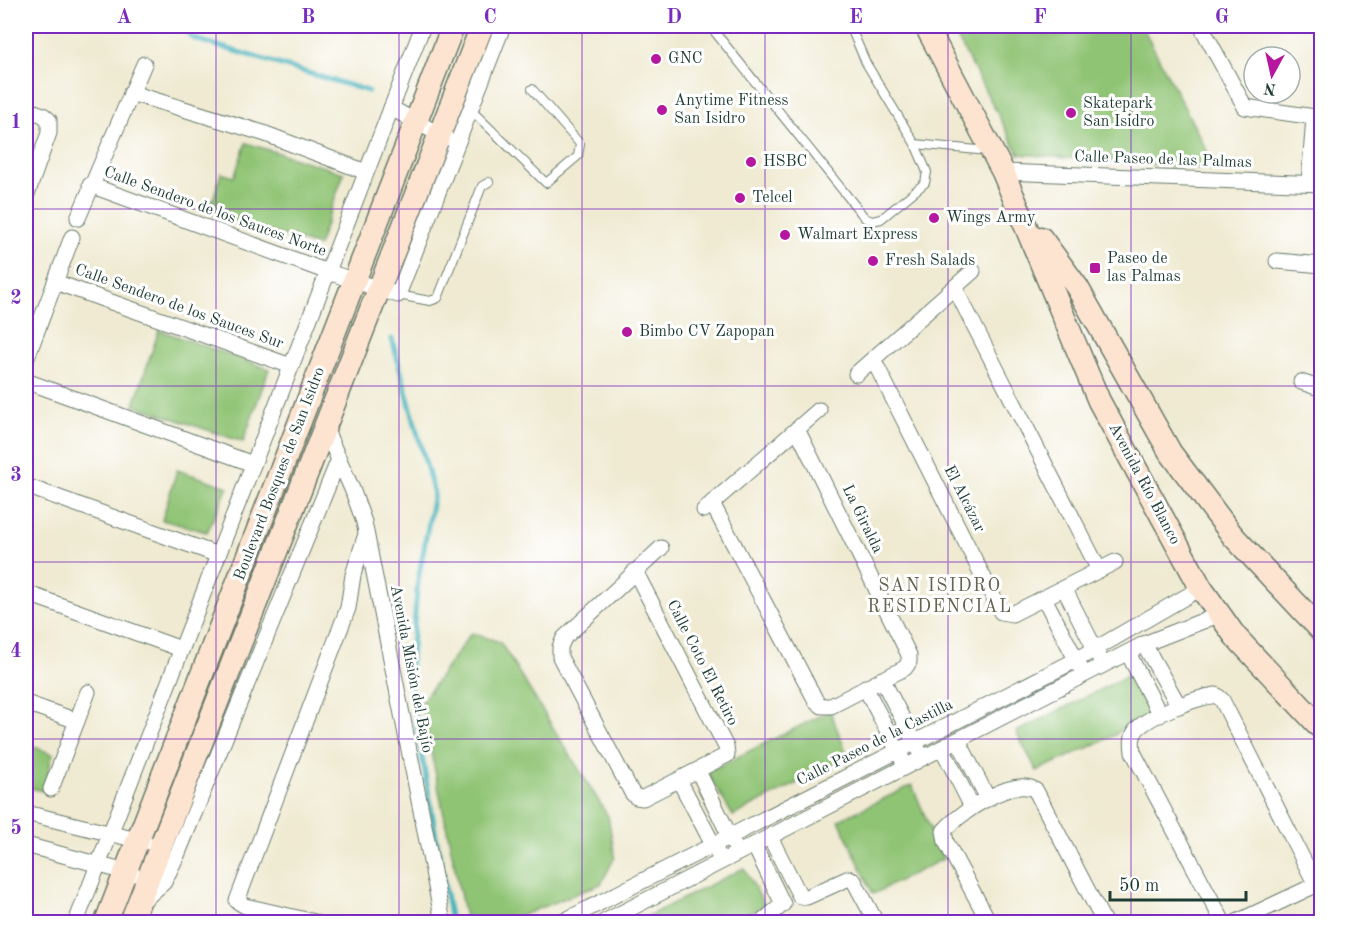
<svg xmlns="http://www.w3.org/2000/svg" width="1347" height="948" font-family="'Old Standard TT',serif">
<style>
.green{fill:#90c475;stroke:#588054;stroke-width:1.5}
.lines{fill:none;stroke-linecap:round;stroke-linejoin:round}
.stream{stroke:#45b4be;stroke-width:5}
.lane-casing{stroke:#687a6b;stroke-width:10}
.street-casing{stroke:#687a6b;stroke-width:17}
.secondary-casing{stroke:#687a6b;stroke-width:25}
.lane{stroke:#fff;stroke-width:8}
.street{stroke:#fff;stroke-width:15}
.secondary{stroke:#fde4d0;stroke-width:22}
.grid{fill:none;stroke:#7b2cbf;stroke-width:1.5;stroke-opacity:0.55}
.poi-dot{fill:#b5179e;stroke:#fff;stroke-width:2}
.labels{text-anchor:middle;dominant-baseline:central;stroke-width:6;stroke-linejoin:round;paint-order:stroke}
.poi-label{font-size:16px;fill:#1f3d34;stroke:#fff;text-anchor:start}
.street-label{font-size:16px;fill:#1f3d34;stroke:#fff}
.neighbourhood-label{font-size:18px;letter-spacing:1.5px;fill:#656450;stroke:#fff}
.neatline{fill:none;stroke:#7b2cbf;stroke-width:2}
.grid-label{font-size:20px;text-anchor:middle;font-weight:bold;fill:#7b2cbf}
</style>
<rect width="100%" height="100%" fill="#fff"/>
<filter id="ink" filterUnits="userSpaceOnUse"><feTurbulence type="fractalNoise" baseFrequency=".0167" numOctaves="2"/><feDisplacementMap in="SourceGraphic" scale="12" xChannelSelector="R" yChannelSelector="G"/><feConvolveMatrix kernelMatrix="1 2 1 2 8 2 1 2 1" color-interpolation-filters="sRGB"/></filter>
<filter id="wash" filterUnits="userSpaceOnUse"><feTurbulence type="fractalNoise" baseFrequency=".008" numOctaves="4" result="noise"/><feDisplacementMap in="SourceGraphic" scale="24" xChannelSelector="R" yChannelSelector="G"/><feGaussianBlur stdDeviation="1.35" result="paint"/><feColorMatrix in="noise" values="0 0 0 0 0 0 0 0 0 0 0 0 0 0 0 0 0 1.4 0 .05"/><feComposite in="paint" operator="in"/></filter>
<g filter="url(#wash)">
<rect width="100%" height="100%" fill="#efead1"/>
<g class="green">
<polygon points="951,26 1142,26 1217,170 1019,154"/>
<polygon points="246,143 344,173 318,246 201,211 206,198 213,200 221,173 234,177"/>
<polygon points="159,330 269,369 243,442 134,405"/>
<polygon points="177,470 228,487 207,532 162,520"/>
<polygon points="471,633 500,642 608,816 615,857 601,884 505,922 466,922 421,703"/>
<polygon points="1129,675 1150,714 1124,727 1115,735 1037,771 1016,732"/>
<polygon points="830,711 848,757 733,816 707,772"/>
<polygon points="26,744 53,754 43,791 26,787"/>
<polygon points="912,785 943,859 873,894 839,820"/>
<polygon points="744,868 765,906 731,922 636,922"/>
</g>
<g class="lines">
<g class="stream">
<polyline points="182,26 192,38 368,91"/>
<polyline points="392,339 434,494 418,580 409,681 451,922"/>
</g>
</g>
</g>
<g filter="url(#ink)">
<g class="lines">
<defs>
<g id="lane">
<polyline points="710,26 865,218 872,221 881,219 925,183 927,172 915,144 866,63 850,26"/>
<polyline points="471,110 546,183 578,156 580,144 532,89"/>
<polyline points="915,144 988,151"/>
<polyline points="398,295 430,301 438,298 482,186 489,182"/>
</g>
<g id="street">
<polyline points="1201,26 1245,107 1322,118"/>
<polyline points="131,93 263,133 366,172"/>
<polyline points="391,108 446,138"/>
<polyline points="26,109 43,115 49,120 49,133 26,197"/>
<polyline points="1003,172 1322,184"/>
<polyline points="1309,183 1314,117"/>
<polyline points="90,185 328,272 398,295 503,26"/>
<polyline points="78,218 144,64"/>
<polyline points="1277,261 1322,265"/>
<polyline points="55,282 291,366"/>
<polyline points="955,288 1099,570"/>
<polyline points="873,359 1001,612 1012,614 1115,562"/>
<polyline points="26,360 72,237"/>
<polyline points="856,374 973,271"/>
<polyline points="26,381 253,464"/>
<polyline points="1301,382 1322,389"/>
<polyline points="325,428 352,489 364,522 443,922"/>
<polyline points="26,486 218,555"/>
<polyline points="712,503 816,701 822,706 831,706 905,668 909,662 909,655 797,429"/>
<polyline points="704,510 819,410"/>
<polyline points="635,571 726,747 727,755 643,798 636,797 632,793 560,657 560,647 564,638 661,548"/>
<polyline points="1064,588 1099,657"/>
<polyline points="26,593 181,649"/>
<polyline points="1044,598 1080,667"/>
<polyline points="1144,644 1179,706"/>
<polyline points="1128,653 1160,715"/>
<polyline points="882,679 919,751"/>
<polyline points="865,687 903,761"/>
<polyline points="26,703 77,721"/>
<polyline points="958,740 988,799"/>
<polyline points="942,748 972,807"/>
<polyline points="698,771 734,845"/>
<polyline points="679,780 718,854"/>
<polyline points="51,789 88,692"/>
<polyline points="26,813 145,842"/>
<polyline points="770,837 800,896 807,897 849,878 854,881 876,922"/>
<polyline points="26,845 133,874"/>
<polyline points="754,845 783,904 762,922"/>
<polyline points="140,903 164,882 178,853 339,459"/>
<polyline points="76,922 423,26"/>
<polyline points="315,922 245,906 237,901 348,608 353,575 365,537"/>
<polyline points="562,922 1076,660 1201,588"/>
<polyline points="604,922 1144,644 1218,615"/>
<path d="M989,922L946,842L944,831C959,813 1016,774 1036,791L1104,922"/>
<path d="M1223,922L1133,752C1132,744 1131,736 1137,729C1152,714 1195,698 1216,695L1222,700L1316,885"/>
<polyline points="1237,922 1322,882"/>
</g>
<g id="secondary">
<polyline points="926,26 1003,172 1099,401 1201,588 1235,636 1322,729"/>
<polyline points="1041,238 1077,287 1170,452 1233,536 1322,631"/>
<polyline points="106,922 453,26"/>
<polyline points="131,922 482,26"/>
</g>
</defs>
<use href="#lane" class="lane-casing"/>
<use href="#street" class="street-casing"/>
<use href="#secondary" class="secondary-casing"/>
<use href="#lane" class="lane"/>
<use href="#street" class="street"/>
<use href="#secondary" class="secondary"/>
</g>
</g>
<path class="grid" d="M216,26V922M399,26V922M582,26V922M765,26V922M948,26V922M1131,26V922M26,209H1322M26,386H1322M26,562H1322M26,739H1322"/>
<g class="poi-dot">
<circle cx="656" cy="59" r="6"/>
<circle cx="662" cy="110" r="6"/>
<circle cx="1071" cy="113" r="6"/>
<circle cx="751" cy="162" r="6"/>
<circle cx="740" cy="198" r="6"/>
<circle cx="934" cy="218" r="6"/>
<circle cx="785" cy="235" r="6"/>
<circle cx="873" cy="261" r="6"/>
<rect x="1089" y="262" width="12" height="12" rx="3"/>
<circle cx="627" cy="332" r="6"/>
</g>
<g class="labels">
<g class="poi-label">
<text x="668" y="59">GNC</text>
<text x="674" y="101">Anytime Fitness<tspan x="674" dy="18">San Isidro</tspan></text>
<text x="1083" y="104">Skatepark<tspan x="1083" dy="18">San Isidro</tspan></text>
<text x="763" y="162">HSBC</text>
<text x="752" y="198">Telcel</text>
<text x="946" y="218">Wings Army</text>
<text x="797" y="235">Walmart Express</text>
<text x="1107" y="259">Paseo de<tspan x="1107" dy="18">las Palmas</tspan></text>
<text x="885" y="261">Fresh Salads</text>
<text x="639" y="332">Bimbo CV Zapopan</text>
</g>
<g class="street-label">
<text transform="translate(1163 160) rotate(2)">Calle Paseo de las Palmas</text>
<text transform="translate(215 212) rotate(20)">Calle Sendero de los Sauces Norte</text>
<text transform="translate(179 307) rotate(20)">Calle Sendero de los Sauces Sur</text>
<text transform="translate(280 474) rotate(-69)">Boulevard Bosques de San Isidro</text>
<text transform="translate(1144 484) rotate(62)">Avenida Río Blanco</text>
<text transform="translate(964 499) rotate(63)">El Alcázar</text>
<text transform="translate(862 519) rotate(64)">La Giralda</text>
<text transform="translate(702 663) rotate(63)">Calle Coto El Retiro</text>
<text transform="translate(411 669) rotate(79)">Avenida Misión del Bajío</text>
<text transform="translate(875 743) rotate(-27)">Calle Paseo de la Castilla</text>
</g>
<g class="neighbourhood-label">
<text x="940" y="586">SAN ISIDRO<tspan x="940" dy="21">RESIDENCIAL</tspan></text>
</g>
</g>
<rect width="1347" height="948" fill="none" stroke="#fff" stroke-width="66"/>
<g transform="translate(1272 75) rotate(188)"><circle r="28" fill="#ffffff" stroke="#a5b1ae" stroke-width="1.5"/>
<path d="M0-4.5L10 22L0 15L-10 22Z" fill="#b5179e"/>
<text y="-9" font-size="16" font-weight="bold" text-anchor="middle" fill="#1f3d34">N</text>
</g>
<path d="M1110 891v9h136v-9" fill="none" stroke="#1f3d34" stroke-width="3"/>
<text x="1119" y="891" font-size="18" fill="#1f3d34" stroke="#ffffff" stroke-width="4.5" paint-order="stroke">50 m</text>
<rect x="33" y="33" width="1281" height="882" class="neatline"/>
<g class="grid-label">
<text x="124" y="23">A</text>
<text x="308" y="23">B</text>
<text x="490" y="23">C</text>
<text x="674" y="23">D</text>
<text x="856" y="23">E</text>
<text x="1040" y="23">F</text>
<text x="1222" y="23">G</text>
<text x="16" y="128">1</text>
<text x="16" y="304">2</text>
<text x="16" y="481">3</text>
<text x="16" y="657">4</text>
<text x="16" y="834">5</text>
</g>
</svg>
